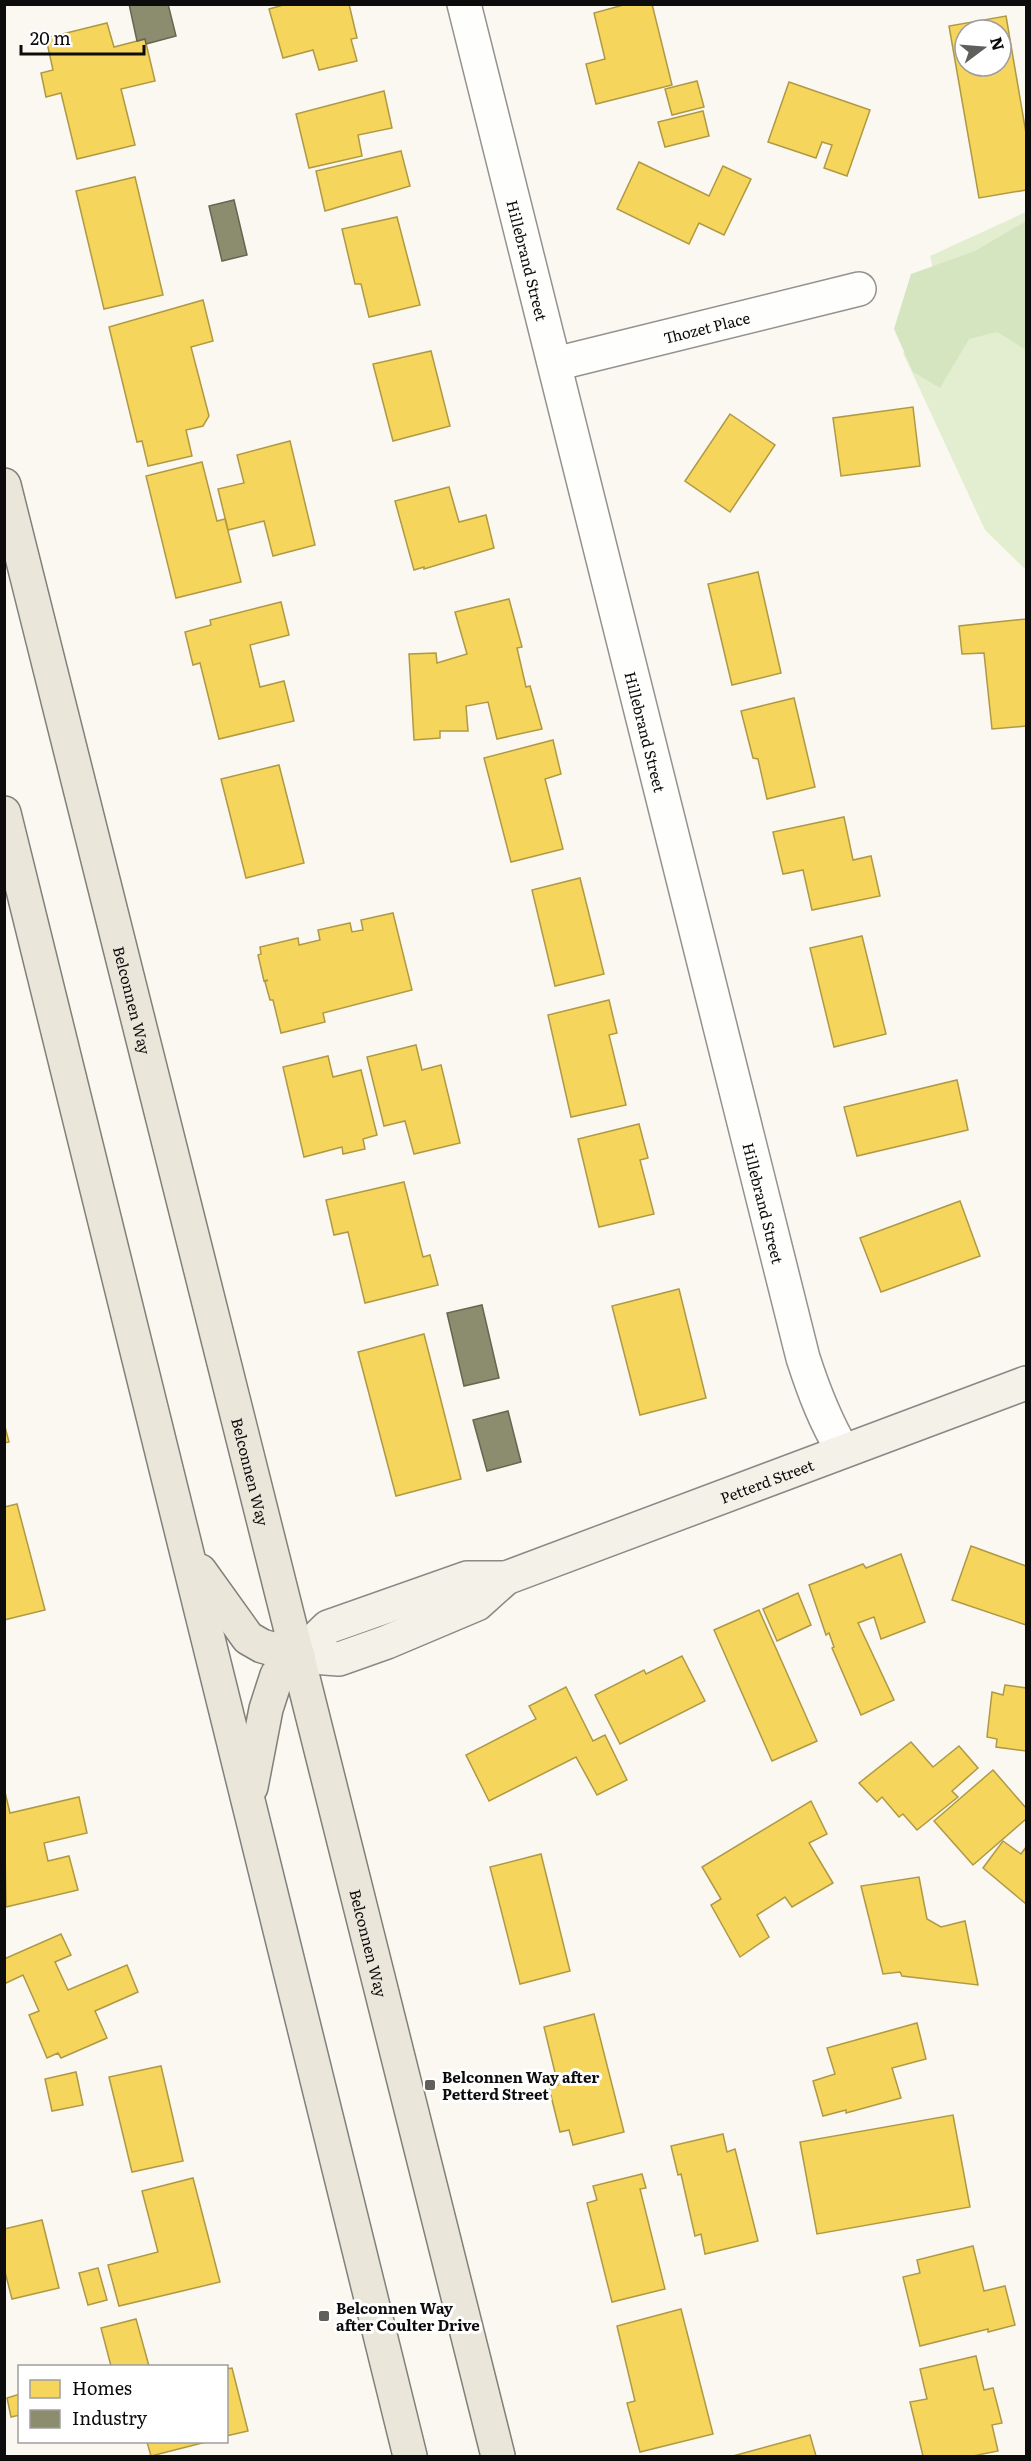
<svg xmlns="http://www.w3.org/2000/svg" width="1031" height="2461" font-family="Literata,serif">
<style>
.green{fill:#e3eed1}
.forest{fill:#d4e5c0}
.homes{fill:#f6d55c;stroke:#b09944;stroke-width:1.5;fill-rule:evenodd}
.industry{fill:#8c8c6e;stroke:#666651;stroke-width:1.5}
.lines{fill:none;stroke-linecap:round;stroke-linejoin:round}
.street-casing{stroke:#93928f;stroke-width:36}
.secondary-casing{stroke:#8a8985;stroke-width:36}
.primary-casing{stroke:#80807c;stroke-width:36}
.street{stroke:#fefefd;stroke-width:33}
.secondary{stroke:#f4f2e8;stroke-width:33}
.primary{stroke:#eae6d9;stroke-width:33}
.poi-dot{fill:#5f5f5c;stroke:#fff;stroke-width:2}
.labels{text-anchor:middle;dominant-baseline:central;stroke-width:6;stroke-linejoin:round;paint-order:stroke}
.street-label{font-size:15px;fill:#0c0c0c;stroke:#fff}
.poi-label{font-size:15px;font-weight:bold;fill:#0c0c0c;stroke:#fff;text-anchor:start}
</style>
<rect width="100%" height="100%" fill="#faf8f0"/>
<polygon class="green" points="1026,212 1026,570 985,530 903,353 922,335 937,285 930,256"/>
<polygon class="forest" points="1026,221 1026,350 997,332 969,339 940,388 913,372 894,329 911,274 975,251"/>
<g class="homes">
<polygon points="287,4 349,4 357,38 351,39 357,61 319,70 313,50 283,58 269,9"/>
<polygon points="627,4 652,4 672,85 596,104 586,64 605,59 594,13"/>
<path d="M1006,16L1026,133V190L979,198L949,26ZM965,30H1001V66H965Z"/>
<polygon points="107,23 114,47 145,39 155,81 121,89 135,145 77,159 61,93 46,97 41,73 53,70 46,38"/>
<polygon points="697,81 704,107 672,115 665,89"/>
<polygon points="789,82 870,110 847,176 824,168 832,145 822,142 816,158 768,142"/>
<polygon points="384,91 392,128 358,135 362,156 309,168 296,114"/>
<polygon points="703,111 709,136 665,147 658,122"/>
<polygon points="401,151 410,186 325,211 316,171"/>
<polygon points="639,162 709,196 723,166 751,179 724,235 699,223 689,244 617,209"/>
<polygon points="135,177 163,295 104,309 76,191"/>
<polygon points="397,217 420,305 369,317 361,284 355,284 342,229"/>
<polygon points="203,300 213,341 191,347 209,416 203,426 186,430 192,456 148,466 142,441 137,442 109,327"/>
<polygon points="431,351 450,426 393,441 373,364"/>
<polygon points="913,407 920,466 841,476 833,418"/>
<polygon points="730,414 775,445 730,512 685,481"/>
<polygon points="290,441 315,545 273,556 264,521 228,530 218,489 244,483 237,455"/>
<polygon points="202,462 217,521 225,519 241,582 176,598 146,476"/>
<polygon points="449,487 459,522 486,515 494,548 424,569 424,567 414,570 395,501"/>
<polygon points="758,572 781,673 732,685 708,584"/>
<polygon points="509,599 522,647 517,648 526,687 530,686 542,729 497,739 488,702 466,706 468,731 440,731 440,738 414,740 409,654 436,653 437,663 467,654 455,612"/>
<polygon points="281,602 289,635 250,645 260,687 284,681 294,721 219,739 200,663 193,665 185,632 211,625 210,620"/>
<polygon points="1026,619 1026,726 992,729 984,653 962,654 959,626"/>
<polygon points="794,698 815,787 767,799 758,759 753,758 741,711"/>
<polygon points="553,740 561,774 545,779 563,849 511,862 484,758"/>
<polygon points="279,765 304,863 246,878 221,779"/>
<polygon points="844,817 853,860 871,856 880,896 812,910 803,870 783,874 773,832"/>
<polygon points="580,878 604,974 555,986 532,890"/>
<polygon points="393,913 412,990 323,1013 325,1022 281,1033 273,1000 270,1000 265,982 268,980 264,981 258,955 261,954 260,947 298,938 299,945 320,940 318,930 350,923 352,932 363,930 361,920"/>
<polygon points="862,936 886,1034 834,1047 810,948"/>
<polygon points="609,1000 617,1033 609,1035 626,1105 571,1117 548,1015"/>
<polygon points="416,1045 422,1070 441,1065 460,1143 414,1154 405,1121 384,1126 367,1057"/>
<polygon points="328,1056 333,1077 361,1070 377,1135 363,1139 365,1149 343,1154 342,1147 304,1157 283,1067"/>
<polygon points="957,1080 968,1130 857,1156 844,1107"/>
<polygon points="639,1124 648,1158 640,1160 654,1214 599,1227 578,1139"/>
<polygon points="404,1182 423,1257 430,1255 438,1285 365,1303 348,1232 334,1235 326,1200"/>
<polygon points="960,1201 980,1256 881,1292 860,1238"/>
<polygon points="679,1289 706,1398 640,1415 612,1306"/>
<polygon points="424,1334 461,1479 396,1496 358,1352"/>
<polygon points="4,1423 9,1442 4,1443"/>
<polygon points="17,1504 45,1610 4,1620 4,1507"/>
<polygon points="971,1546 1026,1566 1026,1625 952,1600"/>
<polygon points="901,1554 925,1622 881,1639 874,1617 858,1623 894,1700 861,1715 832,1648 834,1647 829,1633 826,1635 809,1585 863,1564 866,1568"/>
<polygon points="798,1593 811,1625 777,1641 763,1609"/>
<polygon points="759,1610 817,1741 772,1761 714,1630"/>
<polygon points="682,1656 705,1701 620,1744 595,1695 644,1670 646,1674"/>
<polygon points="1005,1685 1026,1688 1026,1751 996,1747 997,1739 987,1737 992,1692 1003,1695"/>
<polygon points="566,1687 593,1741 605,1735 627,1780 597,1795 576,1757 489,1801 466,1755 536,1719 529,1706"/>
<polygon points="911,1742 933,1767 959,1746 978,1768 952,1791 958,1797 917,1830 903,1814 899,1817 882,1797 877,1802 859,1783"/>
<polygon points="993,1770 1026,1808 1026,1819 973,1865 934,1821"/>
<polygon points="4,1788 10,1813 79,1797 87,1833 44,1843 48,1861 69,1856 78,1890 6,1907"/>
<polygon points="811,1801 827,1834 809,1843 833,1883 792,1907 785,1897 757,1915 769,1937 740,1957 711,1905 721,1899 702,1867"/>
<polygon points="1003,1841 1021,1854 1026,1847 1026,1904 983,1868"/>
<polygon points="541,1854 570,1971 520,1984 490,1867"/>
<polygon points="919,1877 927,1919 941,1927 965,1921 978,1985 902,1976 900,1972 883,1974 861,1886"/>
<polygon points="61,1934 71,1955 55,1962 68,1990 127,1965 138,1992 95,2011 107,2038 61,2058 58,2053 47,2058 29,2015 39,2011 23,1975 4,1984 4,1959"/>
<polygon points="594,2014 624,2132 573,2145 569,2130 560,2132 549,2088 558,2085 544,2027"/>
<polygon points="917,2023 926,2059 892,2068 901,2098 846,2113 846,2110 823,2116 813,2081 835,2074 827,2048"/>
<polygon points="161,2066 183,2161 132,2172 109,2077"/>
<polygon points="76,2072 83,2105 52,2111 45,2079"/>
<polygon points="953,2115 970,2207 817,2234 800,2142"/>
<polygon points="723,2134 727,2152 735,2149 758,2241 705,2254 701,2234 695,2236 681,2174 678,2175 671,2146"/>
<polygon points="642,2174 646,2188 640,2189 665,2289 612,2302 587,2203 597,2200 593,2186"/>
<polygon points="193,2178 220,2282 119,2306 108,2265 158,2252 142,2191"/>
<polygon points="42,2220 59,2288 12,2299 4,2268 4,2229"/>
<polygon points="973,2246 984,2291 1005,2286 1015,2325 988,2332 988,2329 920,2346 903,2277 920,2273 917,2260"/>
<polygon points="98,2268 107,2300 88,2305 79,2273"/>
<polygon points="681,2309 713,2434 640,2452 627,2403 635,2401 617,2326"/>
<polygon points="136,2319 149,2366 111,2366 101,2328"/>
<polygon points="976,2356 984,2390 993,2388 1002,2423 992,2425 998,2451 973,2456 923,2456 910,2402 927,2399 920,2369"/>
<polygon points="232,2368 248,2431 226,2436 226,2369"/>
<polygon points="20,2394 20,2415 11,2417 7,2398"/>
<polygon points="810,2435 816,2456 733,2456"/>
<polygon points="147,2442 206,2442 151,2456"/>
</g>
<g class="industry">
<polygon points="129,4 168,4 176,36 146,44 145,39 137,41"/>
<polygon points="234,200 247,255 222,261 209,206"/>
<polygon points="482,1305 499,1378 464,1386 447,1313"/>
<polygon points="508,1411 521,1462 487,1471 473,1420"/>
</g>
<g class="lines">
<defs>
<g id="street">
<path id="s1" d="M464,4L803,1358C814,1392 825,1421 843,1451"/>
<path id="s2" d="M555,364L859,289"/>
</g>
<g id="secondary">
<path id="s3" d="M298,1656L339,1659L387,1642L477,1604L506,1578L1026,1383"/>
<polyline points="298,1656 328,1627 467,1578 506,1578"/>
</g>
<g id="primary">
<path id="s4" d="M4,485L498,2456"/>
<polyline points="4,813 410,2456"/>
<polyline points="200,1571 248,1638 262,1646 298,1656"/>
<polyline points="251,1787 266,1709 277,1675 298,1656"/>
</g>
</defs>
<use href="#street" class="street-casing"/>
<use href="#secondary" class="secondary-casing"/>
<use href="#primary" class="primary-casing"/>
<use href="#street" class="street"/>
<use href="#secondary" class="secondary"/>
<use href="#primary" class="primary"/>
</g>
<g class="poi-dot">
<rect x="424" y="2079" width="12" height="12" rx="3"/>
<rect x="318" y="2310" width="12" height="12" rx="3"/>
</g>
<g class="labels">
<g class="street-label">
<text stroke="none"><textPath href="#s1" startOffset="264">Hillebrand Street</textPath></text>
<text stroke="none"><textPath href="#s2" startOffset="156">Thozet Place</textPath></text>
<text stroke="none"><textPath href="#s1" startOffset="750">Hillebrand Street</textPath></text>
<text stroke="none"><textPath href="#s4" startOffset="531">Belconnen Way</textPath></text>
<text stroke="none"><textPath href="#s1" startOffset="1236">Hillebrand Street</textPath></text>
<text stroke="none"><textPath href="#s4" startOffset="1017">Belconnen Way</textPath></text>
<text stroke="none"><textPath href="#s3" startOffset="507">Petterd Street</textPath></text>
<text stroke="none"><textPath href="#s4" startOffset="1503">Belconnen Way</textPath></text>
</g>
<g class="poi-label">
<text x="442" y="2076">Belconnen Way after<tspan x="442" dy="17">Petterd Street</tspan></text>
<text x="336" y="2307">Belconnen Way<tspan x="336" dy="17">after Coulter Drive</tspan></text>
</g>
</g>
<rect width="1031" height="2461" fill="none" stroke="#0c0c0c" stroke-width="12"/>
<rect x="18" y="2365" width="210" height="78" fill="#ffffff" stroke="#9e9e9e" stroke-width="1.5"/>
<rect x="30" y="2380" width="30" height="18" fill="#f6d55c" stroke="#9e9e9e" stroke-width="1.5"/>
<text x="72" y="2395" font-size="18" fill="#0c0c0c">Homes</text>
<rect x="30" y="2410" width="30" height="18" fill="#8c8c6e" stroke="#9e9e9e" stroke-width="1.5"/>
<text x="72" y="2425" font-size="18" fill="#0c0c0c">Industry</text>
<g transform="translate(983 48) rotate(74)"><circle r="28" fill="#ffffff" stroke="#9e9e9e" stroke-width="1.5"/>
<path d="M0-4.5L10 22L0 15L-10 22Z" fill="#5f5f5c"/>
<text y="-9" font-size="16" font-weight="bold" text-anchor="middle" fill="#0c0c0c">N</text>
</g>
<path d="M21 45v9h123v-9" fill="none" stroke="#0c0c0c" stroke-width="3"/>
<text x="30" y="45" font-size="18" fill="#0c0c0c" stroke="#ffffff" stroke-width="4.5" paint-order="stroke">20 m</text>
</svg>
